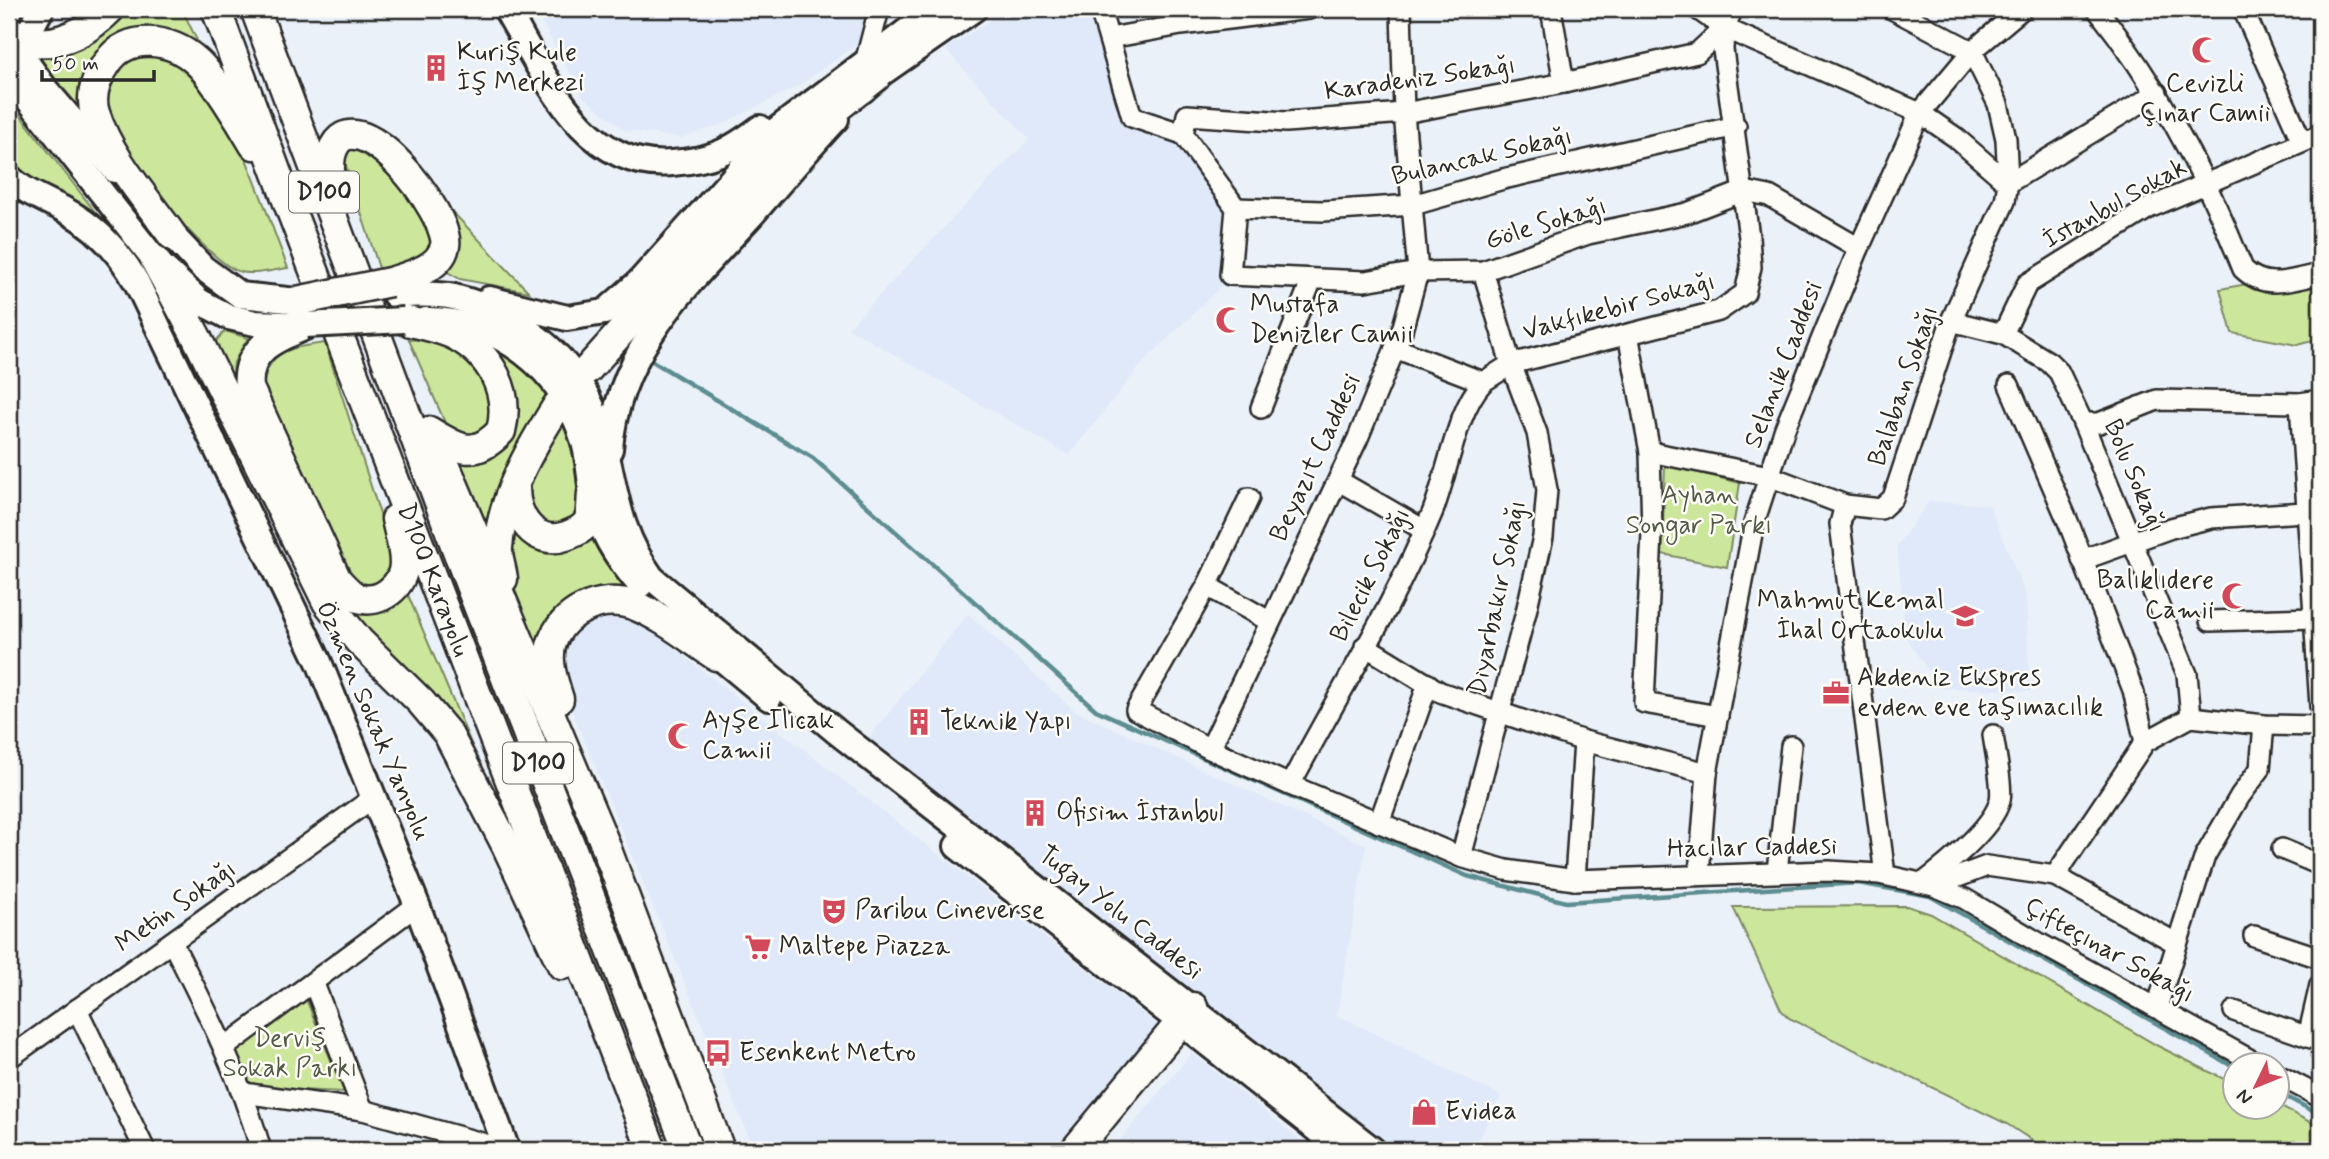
<svg xmlns="http://www.w3.org/2000/svg" width="2329" height="1159" font-family="Mynerve,sans-serif">
<style>
.built{fill:#dfe9f9}
.green{fill:#cce69c;stroke:#7c8864;stroke-width:2}
.lines{fill:none;stroke-linecap:round;stroke-linejoin:round}
.stream{stroke:#5c8d90;stroke-width:4.5}
.minor-casing{stroke:#2b2b2b;stroke-width:24}
.major-casing{stroke:#2b2b2b;stroke-width:30}
.highway-casing{stroke:#2b2b2b;stroke-width:33}
.minor{stroke:#fdfcf7;stroke-width:19}
.major{stroke:#fdfcf7;stroke-width:24}
.highway{stroke:#fdfcf7;stroke-width:28}
.major-bridge-casing{stroke:#2b2b2b;stroke-width:30;stroke-linecap:butt}
.highway-bridge-casing{stroke:#2b2b2b;stroke-width:33;stroke-linecap:butt}
.major-bridge{stroke:#fdfcf7;stroke-width:24}
.highway-bridge{stroke:#fdfcf7;stroke-width:28}
.labels{text-anchor:middle;dominant-baseline:central;stroke-width:5;stroke-linejoin:round;paint-order:stroke}
.shield{fill:#fdfcf7;stroke:#6a6a68;stroke-width:2}
.shield-label{font-size:24px;font-weight:bold;fill:#2b2b2b}
.poi-label{font-size:26px;fill:#2b2b2b;stroke:#fdfcf7;text-anchor:start}
.street-label{font-size:26px;fill:#2b2b2b;stroke:#fdfcf7}
.park-label{font-size:26px;fill:#535a47;stroke:#fdfcf7}
</style>
<rect width="100%" height="100%" fill="#ebf1f8"/>
<filter id="ink" filterUnits="userSpaceOnUse"><feTurbulence type="fractalNoise" baseFrequency=".0143" numOctaves="2"/><feDisplacementMap in="SourceGraphic" scale="14" xChannelSelector="R" yChannelSelector="G"/><feConvolveMatrix kernelMatrix="1 2 1 2 8 2 1 2 1" color-interpolation-filters="sRGB"/></filter>
<g filter="url(#ink)">
<g class="built">
<polygon points="534,9 907,9 798,86 723,124 681,138 624,130 583,96"/>
<polygon points="1008,9 1104,9 1137,117 1188,133 1240,206 1235,272 1141,365 1069,455 848,328 1029,139 945,49"/>
<polygon points="1929,501 1989,505 2026,595 2030,691 1940,688 1906,638 1897,546"/>
<polygon points="599,609 635,618 1169,1034 1069,1150 754,1150 558,677 567,632"/>
<polygon points="968,614 1075,711 1366,845 1337,1015 1501,1096 1473,1150 1387,1150 862,746"/>
<polygon points="1192,1053 1313,1150 1112,1150"/>
</g>
<g class="green">
<path d="M119,9H182L202,51C163,10 95,27 80,81C76,95 80,111 83,125L33,56Z"/>
<path d="M145,52C154,55 167,55 176,61C235,99 262,205 288,268C272,270 250,277 235,270C205,255 135,173 120,142C110,124 99,96 109,76C116,63 132,59 145,52Z"/>
<path d="M9,101L114,236C88,219 20,184 10,156C5,141 9,117 9,101Z"/>
<polygon points="355,147 376,155 424,220 432,238 429,249 408,269 379,268 343,157 349,149"/>
<path d="M443,202L529,292L460,279L444,270C467,249 453,227 443,202Z"/>
<polygon points="2320,283 2320,339 2297,345 2232,333 2220,289 2247,284 2265,293"/>
<polygon points="225,331 248,338 234,362 232,381 214,343"/>
<path d="M425,339C450,346 481,365 489,391C493,403 489,419 489,431L466,438L446,425L409,340Z"/>
<path d="M325,343L396,564L391,577L368,590L349,579L263,396C263,351 287,348 325,343Z"/>
<polygon points="490,345 516,361 549,392 511,459 493,554 459,460 500,447"/>
<polygon points="563,416 572,440 585,505 568,528 532,522 524,481"/>
<polygon points="1665,464 1740,483 1727,567 1662,554"/>
<polygon points="511,514 519,530 594,529 640,598 602,593 543,644 532,648 509,582"/>
<polygon points="408,595 498,807 345,604 396,604"/>
<polygon points="1907,906 1931,914 2158,1046 2234,1084 2234,1106 2277,1105 2320,1127 2320,1150 2047,1150 2007,1124 1789,1018 1781,1010 1733,907"/>
<polygon points="306,999 344,1092 252,1088 233,1053"/>
</g>
<g class="lines">
<g class="stream">
<polyline points="649,359 813,458 1096,710 1467,876 1566,902 1858,883 1930,896 2234,1067"/>
<polyline points="2276,1091 2320,1115"/>
</g>
<defs>
<g id="minor">
<polyline points="1100,9 1132,117 1183,134 1187,115 1286,122 1404,113 1564,83 1697,53 1724,28"/>
<polyline points="1551,9 1564,83"/>
<polyline points="1697,9 1724,28 1920,113 1955,137 2008,183 2157,93"/>
<path d="M2097,9C2159,87 2206,176 2243,269C2266,291 2291,280 2320,274"/>
<polyline points="2243,9 2302,142"/>
<polyline points="1110,38 1181,25 1309,9"/>
<polyline points="866,59 879,9"/>
<polyline points="1183,134 1236,208 1230,275 1365,281 1418,272 1483,271 1588,234 1687,213 1744,191 1769,196 1859,248"/>
<polyline points="1236,208 1323,211 1413,205 1503,179 1736,126"/>
<polyline points="1951,321 2003,334 2049,362 2059,372 2083,423 2187,674 2191,717"/>
<polyline points="1628,334 1650,452 1652,533 1644,703 1718,716"/>
<polyline points="2003,334 2027,284 2149,208 2320,135"/>
<polyline points="1395,348 1483,382 1511,364 1719,311 1745,293 1751,267 1749,237 1723,50 1724,28 1733,9"/>
<polyline points="2009,385 2069,524 2133,690 2145,742"/>
<polyline points="2300,403 2320,706"/>
<polyline points="1261,408 1312,279"/>
<polyline points="2083,423 2099,423 2157,400 2300,403 2320,400"/>
<polyline points="1650,452 1769,476 1845,505 1881,509 1893,498 1951,321 2005,201 2008,183 2006,139 1998,104 1972,51 1892,9"/>
<polyline points="1339,481 1424,530"/>
<polyline points="1249,498 1207,586 1136,710 1210,749 1290,785 1461,857 1506,870 1575,880 1829,871 1879,874 1934,886 1965,899 2039,943 2258,1064"/>
<polyline points="1845,505 1840,524 1885,875"/>
<polyline points="2082,560 2171,528 2211,518 2319,511"/>
<polyline points="1207,586 1269,621"/>
<polyline points="2210,621 2315,618"/>
<polyline points="1365,646 1440,692 1584,741 1707,773"/>
<polyline points="1210,749 1358,438 1401,334 1418,272 1404,113 1401,9"/>
<path d="M1290,785C1338,694 1394,606 1433,511C1448,473 1456,411 1483,382"/>
<polyline points="1379,823 1428,684"/>
<polyline points="2282,849 2320,865"/>
<polyline points="1461,857 1526,612 1543,537 1547,490 1537,433 1511,364 1483,271"/>
<polyline points="1777,871 1791,746"/>
<polyline points="1699,874 1707,773 1754,523 1785,428 1859,248 1920,113 1972,51 2022,9"/>
<polyline points="2055,876 2176,943"/>
<polyline points="1575,880 1584,741"/>
<path d="M1923,883C1944,867 1994,827 2000,800C2003,787 1995,750 1993,735"/>
<polyline points="1934,886 1987,866 2055,876 2145,742 2191,717 2264,725 2320,726"/>
<polyline points="2254,936 2320,958"/>
<path d="M172,942C207,1011 240,1076 261,1150"/>
<polyline points="314,984 363,1110"/>
<polyline points="2157,1007 2205,856 2240,796 2260,769 2264,725"/>
<polyline points="77,1009 145,1150"/>
<polyline points="2234,1011 2320,1041"/>
<polyline points="2308,1037 2320,985"/>
<polyline points="225,1047 417,905"/>
<polyline points="9,1058 373,798"/>
<polyline points="2276,1074 2320,1097"/>
<polyline points="244,1093 363,1110 507,1150"/>
</g>
<g id="major">
<path d="M506,9C544,73 583,171 672,163C712,160 728,152 760,128"/>
<polyline points="31,28 41,9"/>
<polyline points="9,38 46,90 115,170"/>
<polyline points="9,75 155,260 199,301 229,317 255,323 305,325"/>
<polyline points="863,90 876,77 974,9"/>
<path d="M9,177C24,192 46,200 65,210C97,227 119,251 137,283L319,662L417,905L507,1150"/>
<polyline points="159,221 203,268 240,295 297,301"/>
<path d="M395,295C413,295 436,293 454,297C516,312 574,356 596,417C617,477 611,522 652,578L837,732L1373,1150"/>
<polyline points="489,299 567,318 605,312 639,282 775,131 936,9"/>
<path d="M426,320C499,319 562,369 583,439C589,457 589,474 592,492C597,528 617,558 640,585"/>
<path d="M610,449C617,352 685,288 747,220C777,187 805,152 836,119"/>
<polyline points="703,643 769,698"/>
<polyline points="957,846 1343,1150"/>
</g>
<g id="highway">
<path id="s1" d="M216,9L285,195L652,1150"/>
<polyline points="255,9 470,585 688,1150"/>
<path d="M9,30C41,58 85,34 110,9"/>
<path d="M330,195C331,182 328,164 332,152C354,89 452,216 445,246C440,269 409,276 390,282"/>
<path d="M172,235C145,197 109,157 95,113C89,94 97,77 107,63C127,32 171,38 196,61C211,73 243,126 254,145"/>
<polyline points="155,260 196,336 327,602 359,641 421,702 448,734 506,845 562,965"/>
<path d="M404,320C421,325 441,328 456,336C491,355 511,392 501,431C474,460 459,449 429,431"/>
<path d="M306,325C275,338 245,348 249,388L337,580C343,586 350,595 358,598C380,605 404,586 404,563C404,549 399,533 396,519"/>
<polyline points="588,369 750,187 798,138 876,77"/>
<polyline points="441,455 603,839 720,1150"/>
<path d="M515,488C515,516 534,547 566,536C574,533 584,529 588,521C592,514 591,501 592,493"/>
<path d="M503,579C502,569 497,557 498,547C502,497 531,447 557,406"/>
<path d="M559,699C554,683 547,664 551,646C560,612 601,594 633,605C662,616 690,639 716,656"/>
<polyline points="1075,1150 1193,1007"/>
</g>
</defs>
<use href="#minor" class="minor-casing"/>
<use href="#major" class="major-casing"/>
<use href="#highway" class="highway-casing"/>
<use href="#minor" class="minor"/>
<use href="#major" class="major"/>
<use href="#highway" class="highway"/>
<defs>
<polyline id="major-bridge" points="306,325 404,320"/>
<polyline id="highway-bridge" points="297,301 390,282"/>
</defs>
<use href="#major-bridge" class="major-bridge-casing"/>
<use href="#highway-bridge" class="highway-bridge-casing"/>
<use href="#major-bridge" class="major-bridge"/>
<use href="#highway-bridge" class="highway-bridge"/>
</g>
</g>
<defs>
<symbol id="mosque-bare" viewBox="-9 -9 18 18"><path d="M3.5-4.9A6 6 0 1 0 3.5 4.9A5 5 0 1 1 3.5-4.9Z" fill="#d1495b" stroke="#fdfcf7" stroke-width="2.5" paint-order="stroke"/></symbol>
<symbol id="building-bare" viewBox="-9 -9 18 18"><path d="M-4-6H4V6H1V3H-1V6H-4ZM-2.5-4.3h1.7v1.8h-1.7ZM.8-4.3h1.7v1.8H.8ZM-2.5-1h1.7V.8h-1.7ZM.8-1h1.7V.8H.8Z" fill="#d1495b" stroke="#fdfcf7" stroke-width="2.5" paint-order="stroke"/></symbol>
<symbol id="school-bare" viewBox="-9 -9 18 18"><path d="M0-5L7-2L0 1L-7-2ZM-4 1L0 2.5L4 1V4Q0 6-4 4Z" fill="#d1495b" stroke="#fdfcf7" stroke-width="2.5" paint-order="stroke"/></symbol>
<symbol id="office-bare" viewBox="-9 -9 18 18"><path d="M-6-3h4V-5.5h4V-3h4V5H-6ZM-1-4.5V-3h2v-1.5ZM-6 0V1H6V0Z" fill="#d1495b" stroke="#fdfcf7" stroke-width="2.5" paint-order="stroke"/></symbol>
<symbol id="theatre-bare" viewBox="-9 -9 18 18"><path d="M-5-5.5Q0-4 5-5.5V0Q5 5 0 6Q-5 5-5 0ZM-3.3-2.5H-1v1.5H-3.3ZM1-2.5H3.3v1.5H1ZM-2.8 1Q0 5.5 2.8 1Z" fill="#d1495b" stroke="#fdfcf7" stroke-width="2.5" paint-order="stroke"/></symbol>
<symbol id="supermarket-bare" viewBox="-9 -9 18 18"><path d="M-6-5.5h2.5l.6 2H6L4.5 2H-2.5L-4.4-4H-6ZM-1.5 3.2a1.3 1.3 0 1 0 .1 0ZM3 3.2a1.3 1.3 0 1 0 .1 0Z" fill="#d1495b" stroke="#fdfcf7" stroke-width="2.5" paint-order="stroke"/></symbol>
<symbol id="bus-bare" viewBox="-9 -9 18 18"><path d="M-5-6H5V4H4V6H2V4H-2V6H-4V4H-5ZM-3.5-4V0h7V-4ZM-3.5 1.2v1.5H-2V1.2ZM2 1.2v1.5H3.5V1.2Z" fill="#d1495b" stroke="#fdfcf7" stroke-width="2.5" paint-order="stroke"/></symbol>
<symbol id="shop-bare" viewBox="-9 -9 18 18"><path d="M-5-2.5h2.3a2.7 3.5 0 0 1 5.4 0H5L5.5 6h-11ZM-1.5-2.5h3a1.5 2.3 0 0 0-3 0Z" fill="#d1495b" stroke="#fdfcf7" stroke-width="2.5" paint-order="stroke"/></symbol>
</defs>
<g fill-rule="evenodd">
<use href="#mosque-bare" x="2186" y="31" width="38" height="38"/>
<use href="#building-bare" x="417" y="49" width="38" height="38"/>
<use href="#mosque-bare" x="1210" y="301" width="38" height="38"/>
<use href="#mosque-bare" x="2216" y="577" width="38" height="38"/>
<use href="#school-bare" x="1946" y="597" width="38" height="38"/>
<use href="#office-bare" x="1817" y="674" width="38" height="38"/>
<use href="#building-bare" x="900" y="703" width="38" height="38"/>
<use href="#mosque-bare" x="662" y="717" width="38" height="38"/>
<use href="#building-bare" x="1016" y="794" width="38" height="38"/>
<use href="#theatre-bare" x="815" y="892" width="38" height="38"/>
<use href="#supermarket-bare" x="739" y="928" width="38" height="38"/>
<use href="#bus-bare" x="699" y="1034" width="38" height="38"/>
<use href="#shop-bare" x="1405" y="1093" width="38" height="38"/>
</g>
<g class="labels">
<g class="shield">
<rect x="289" y="171.5" width="70" height="41" rx="5"/>
<rect x="503" y="742.5" width="70" height="41" rx="5"/>
</g>
<g class="shield-label">
<text x="324" y="192">D100</text>
<text x="538" y="763">D100</text>
</g>
<g class="poi-label">
<text x="457" y="53">Kuriş Kule<tspan x="457" dy="30">İş Merkezi</tspan></text>
<text x="2205" y="84" text-anchor="middle">Cevizli<tspan x="2205" dy="30">Çınar Camii</tspan></text>
<text x="1250" y="305">Mustafa<tspan x="1250" dy="30">Denizler Camii</tspan></text>
<text x="2214" y="581" text-anchor="end">Balıklıdere<tspan x="2214" dy="30">Camii</tspan></text>
<text x="1944" y="601" text-anchor="end">Mahmut Kemal<tspan x="1944" dy="30">İhal Ortaokulu</tspan></text>
<text x="1857" y="678">Akdeniz Ekspres<tspan x="1857" dy="30">evden eve taşımacılık</tspan></text>
<text x="702" y="721">Ayşe Ilıcak<tspan x="702" dy="30">Camii</tspan></text>
<text x="940" y="722">Teknik Yapı</text>
<text x="1056" y="813">Ofisim İstanbul</text>
<text x="855" y="911">Paribu Cineverse</text>
<text x="779" y="947">Maltepe Piazza</text>
<text x="739" y="1053">Esenkent Metro</text>
<text x="1445" y="1112">Evidea</text>
</g>
<g class="street-label">
<text transform="translate(1420 79) rotate(-8)">Karadeniz Sokağı</text>
<text transform="translate(1482 157) rotate(-13)">Bulancak Sokağı</text>
<text transform="translate(2115 204) rotate(-29)">İstanbul Sokak</text>
<text transform="translate(1546 224) rotate(-17)">Göle Sokağı</text>
<text transform="translate(1619 307) rotate(-15)">Vakfıkebir Sokağı</text>
<text transform="translate(1784 365) rotate(-69)">Selanik Caddesi</text>
<text transform="translate(1904 386) rotate(-71)">Balaban Sokağı</text>
<text transform="translate(1316 458) rotate(-65)">Beyazıt Caddesi</text>
<text transform="translate(2134 476) rotate(67)">Bolu Sokağı</text>
<text transform="translate(1371 575) rotate(-63)">Bilecik Sokağı</text>
<text stroke="none"><textPath href="#s1" startOffset="611">D100 Karayolu</textPath></text>
<text transform="translate(1498 598) rotate(-78)">Diyarbakır Sokağı</text>
<text transform="translate(373 721) rotate(67)">Özmen Sokak Yanyolu</text>
<text transform="translate(1752 848) rotate(-1)">Hacılar Caddesi</text>
<text transform="translate(176 907) rotate(-35)">Metin Sokağı</text>
<text transform="translate(1120 913) rotate(38)">Tugay Yolu Caddesi</text>
<text transform="translate(2109 951) rotate(29)">Çifteçınar Sokağı</text>
</g>
<g class="park-label">
<text x="1699" y="496">Ayhan<tspan x="1699" dy="30">Songar Parkı</tspan></text>
<text x="290" y="1039">Derviş<tspan x="290" dy="30">Sokak Parkı</tspan></text>
</g>
</g>
<rect width="2329" height="1159" fill="none" stroke="#fdfcf7" stroke-width="35"/>
<rect x="18" y="18" width="2294" height="1124" fill="none" stroke="#2b2b2b" stroke-width="2.5" filter="url(#ink)"/>
<g transform="translate(2256 1086) rotate(227)"><circle r="33" fill="#fdfcf7" stroke="#a9a8a5" stroke-width="2"/>
<path d="M0-5L12 26L0 18L-12 26Z" fill="#d1495b"/>
<text y="-10" font-size="19" font-weight="bold" text-anchor="middle" fill="#2b2b2b">N</text>
</g>
<path d="M42 70v10h112v-10" fill="none" stroke="#2b2b2b" stroke-width="3.5"/>
<text x="52" y="70" font-size="21" fill="#2b2b2b" stroke="#fdfcf7" stroke-width="5" paint-order="stroke">50 m</text>
</svg>
